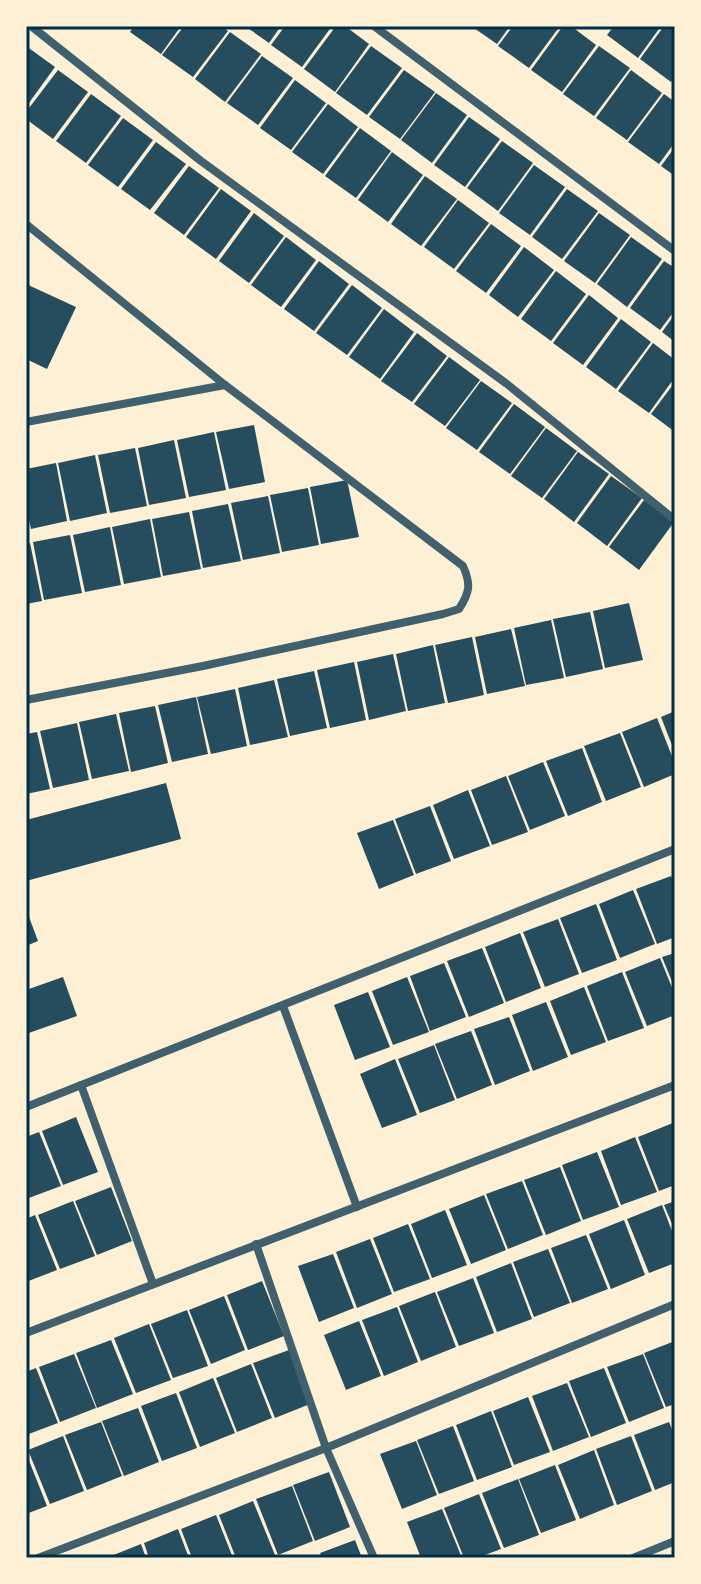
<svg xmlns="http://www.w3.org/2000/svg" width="701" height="1584" font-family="'Zilla Slab',serif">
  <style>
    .building { fill: #264d5e }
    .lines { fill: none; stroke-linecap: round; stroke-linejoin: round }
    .minor { stroke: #3f606c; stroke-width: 8 }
    .neatline { fill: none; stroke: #003049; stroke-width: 3 }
  </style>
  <rect width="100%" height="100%" fill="#fdf0d5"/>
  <!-- building -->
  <g class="building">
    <polygon points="134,26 181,26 161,54 130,32"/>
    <polygon points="184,26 221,26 228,31 193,77 162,55"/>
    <polygon points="245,26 281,26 269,43"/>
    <polygon points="285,26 332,26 302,67 271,45"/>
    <polygon points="336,26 345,26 369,44 335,92 304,69"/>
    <polygon points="471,26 510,26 497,44"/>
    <polygon points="513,26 560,26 529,68 498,46"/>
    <polygon points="563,26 571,26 596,45 562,92 531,70"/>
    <polygon points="614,26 661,26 638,58 607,35"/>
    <polygon points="664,26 675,26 675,75 671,82 640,59"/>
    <polygon points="230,32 261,54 225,102 195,79"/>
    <polygon points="26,46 55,67 26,107"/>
    <polygon points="371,46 402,68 367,115 336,93"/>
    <polygon points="599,46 630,68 594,116 563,94"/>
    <polygon points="262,56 293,78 258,125 227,103"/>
    <polygon points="58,70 88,92 53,139 26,119 26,112"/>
    <polygon points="404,70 435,92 400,139 369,117"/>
    <polygon points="631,70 662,93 627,140 596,118"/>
    <polygon points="295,80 326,103 291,150 260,128"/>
    <polygon points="436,93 467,115 432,163 401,140"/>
    <polygon points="91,94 121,116 86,163 56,141"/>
    <polygon points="664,94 675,102 675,142 659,164 628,142"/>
    <polygon points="328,104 358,127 323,174 292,152"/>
    <polygon points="469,117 500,139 465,187 434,165"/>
    <polygon points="123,118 153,140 118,187 88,165"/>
    <polygon points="360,128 391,151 356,198 325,176"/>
    <polygon points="502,141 533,163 498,211 467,188"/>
    <polygon points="156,142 186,164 150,210 121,189"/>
    <polygon points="675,147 675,176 661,166"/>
    <polygon points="392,152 423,175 388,222 358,200"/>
    <polygon points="534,165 565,187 530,235 499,213"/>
    <polygon points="189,166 219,188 184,235 154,213"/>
    <polygon points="425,176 457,199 421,246 391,224"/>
    <polygon points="221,189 251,211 216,259 186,237"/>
    <polygon points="567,189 598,211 562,259 532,237"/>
    <polygon points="458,200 489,223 454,269 424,247"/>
    <polygon points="254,213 284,236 249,283 219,261"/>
    <polygon points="599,213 630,235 595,283 564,261"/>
    <polygon points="491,224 521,246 486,293 456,271"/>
    <polygon points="286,237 316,260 281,307 251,285"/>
    <polygon points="631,237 662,259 627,307 597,284"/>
    <polygon points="524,247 554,270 518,317 489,295"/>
    <polygon points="319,261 349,284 314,331 284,309"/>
    <polygon points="664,261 675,268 675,310 660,330 630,308"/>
    <polygon points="556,271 586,294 551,341 521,319"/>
    <polygon points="26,284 76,307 47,369 26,359"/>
    <polygon points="352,285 382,308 347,355 316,333"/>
    <polygon points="589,295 618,318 583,365 553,343"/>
    <polygon points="384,309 414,332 380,379 349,357"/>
    <polygon points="675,314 675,342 662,332"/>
    <polygon points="621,319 651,342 616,389 586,367"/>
    <polygon points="417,333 447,356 412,402 381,381"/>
    <polygon points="653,343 675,360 675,377 649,413 618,391"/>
    <polygon points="449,357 480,380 445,426 414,404"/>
    <polygon points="481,381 512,403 477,450 446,428"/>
    <polygon points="675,382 675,432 651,414"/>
    <polygon points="514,404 545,427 510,474 479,452"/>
    <polygon points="254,425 265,482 229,489 216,432"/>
    <polygon points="546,428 577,451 542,498 511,476"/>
    <polygon points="214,432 226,490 189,497 177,440"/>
    <polygon points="174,440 186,498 149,505 138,448"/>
    <polygon points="135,448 147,506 110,513 98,455"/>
    <polygon points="578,452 609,474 574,522 544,499"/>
    <polygon points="95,455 107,513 70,521 58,463"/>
    <polygon points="56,463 67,521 31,529 26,506 26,469"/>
    <polygon points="611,476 642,498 607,546 577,523"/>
    <polygon points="347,480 359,537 321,544 310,487"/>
    <polygon points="308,488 319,545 282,552 270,495"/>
    <polygon points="268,496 280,553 243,560 231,503"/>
    <polygon points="644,500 674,522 639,570 609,547"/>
    <polygon points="228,504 241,561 203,568 192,511"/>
    <polygon points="189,512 201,569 163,576 152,519"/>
    <polygon points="150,519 161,577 124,584 112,527"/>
    <polygon points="110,527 121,585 85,592 73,535"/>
    <polygon points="70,535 82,593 44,600 33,542"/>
    <polygon points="30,543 42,601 26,604 26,544"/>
    <polygon points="629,603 643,660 605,668 593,611"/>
    <polygon points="590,612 603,669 566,677 553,619"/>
    <polygon points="551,620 564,678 526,685 514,628"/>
    <polygon points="511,629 525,686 487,694 475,637"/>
    <polygon points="472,637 484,695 448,703 435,645"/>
    <polygon points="433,645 445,703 408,711 396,654"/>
    <polygon points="393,654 406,711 369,720 357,662"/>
    <polygon points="354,662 366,720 330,728 317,670"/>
    <polygon points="314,671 327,728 290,736 277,679"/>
    <polygon points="274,680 288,737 250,745 238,688"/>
    <polygon points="235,689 247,746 211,754 197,697"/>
    <polygon points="196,697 208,754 172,762 158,705"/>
    <polygon points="155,706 168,763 131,772 119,713"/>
    <polygon points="675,711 675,753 661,717"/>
    <polygon points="116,714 129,771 92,779 79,722"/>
    <polygon points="657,718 675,764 675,774 644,787 622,732"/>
    <polygon points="77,723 89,780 53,788 40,731"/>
    <polygon points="37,732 50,789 26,794 26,734"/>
    <polygon points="620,733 641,787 606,801 584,746"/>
    <polygon points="582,748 602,802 568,816 546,761"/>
    <polygon points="543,762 565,816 530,830 508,776"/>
    <polygon points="506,776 528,832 492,845 471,790"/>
    <polygon points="166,783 181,839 26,881 26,820"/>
    <polygon points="468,790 490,846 454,859 433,805"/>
    <polygon points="430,806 451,861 416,874 395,819"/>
    <polygon points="393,820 414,875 379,889 357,833"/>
    <polygon points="671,876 675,885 675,937 657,944 636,889"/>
    <polygon points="633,890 655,944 620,958 599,904"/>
    <polygon points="596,904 617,960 582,973 560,918"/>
    <polygon points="26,909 38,941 26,946"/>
    <polygon points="558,919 579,974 545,987 523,932"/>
    <polygon points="520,933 541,988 506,1002 485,947"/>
    <polygon points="482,948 504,1003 469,1017 447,961"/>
    <polygon points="675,953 675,989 662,957"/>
    <polygon points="660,958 675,995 675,1015 647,1026 625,972"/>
    <polygon points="444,963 466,1017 430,1031 410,976"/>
    <polygon points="622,972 644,1028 608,1041 587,986"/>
    <polygon points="63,977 77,1016 26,1034 26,990"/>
    <polygon points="407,977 429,1032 393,1045 372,991"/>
    <polygon points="584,987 606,1042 571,1055 550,1001"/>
    <polygon points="368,992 390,1047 355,1060 334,1005"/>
    <polygon points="546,1002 568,1057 533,1071 512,1015"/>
    <polygon points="509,1017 530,1071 495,1085 474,1029"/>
    <polygon points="471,1031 492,1085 457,1099 435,1044"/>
    <polygon points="434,1045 455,1100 420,1113 398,1059"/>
    <polygon points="395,1059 417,1115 382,1128 360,1074"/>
    <polygon points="76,1117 98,1172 63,1185 42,1131"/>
    <polygon points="673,1123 675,1185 659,1191 638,1137"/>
    <polygon points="39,1132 61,1186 26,1199 26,1137"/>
    <polygon points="635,1137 657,1192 621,1205 601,1151"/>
    <polygon points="597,1152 619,1207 583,1220 562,1165"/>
    <polygon points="560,1167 581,1221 546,1235 524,1180"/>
    <polygon points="522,1181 543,1235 508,1249 486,1194"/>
    <polygon points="111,1187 132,1241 97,1255 75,1201"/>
    <polygon points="484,1195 506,1250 471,1264 449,1209"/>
    <polygon points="73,1201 95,1256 60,1269 38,1215"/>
    <polygon points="675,1201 675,1231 664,1205"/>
    <polygon points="662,1205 675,1239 675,1263 649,1273 627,1219"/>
    <polygon points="445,1210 467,1265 432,1278 411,1224"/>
    <polygon points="35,1215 57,1270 26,1282 26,1219"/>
    <polygon points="624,1220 645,1275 611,1289 589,1234"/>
    <polygon points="408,1224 430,1279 394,1292 373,1238"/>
    <polygon points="586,1235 608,1289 572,1303 551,1248"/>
    <polygon points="370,1239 392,1294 357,1308 336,1252"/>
    <polygon points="548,1249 570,1303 534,1317 513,1262"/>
    <polygon points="333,1254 354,1308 319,1322 298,1266"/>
    <polygon points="511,1263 532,1319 497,1332 476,1277"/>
    <polygon points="473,1278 494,1333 459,1346 437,1292"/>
    <polygon points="262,1281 284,1336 248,1350 227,1295"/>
    <polygon points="435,1292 456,1347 421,1361 399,1306"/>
    <polygon points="224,1296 245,1350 211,1364 189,1310"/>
    <polygon points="397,1307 418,1362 384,1376 362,1320"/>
    <polygon points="187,1310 208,1366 173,1378 151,1324"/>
    <polygon points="359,1321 381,1376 346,1390 324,1335"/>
    <polygon points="149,1324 171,1380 136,1393 114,1338"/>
    <polygon points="111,1340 133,1394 97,1408 76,1353"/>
    <polygon points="675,1341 675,1404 666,1407 644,1353"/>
    <polygon points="289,1350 310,1404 275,1418 253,1363"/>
    <polygon points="74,1354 96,1408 60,1422 39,1367"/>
    <polygon points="643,1354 664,1408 629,1422 607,1367"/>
    <polygon points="251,1364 272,1418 237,1432 216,1378"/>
    <polygon points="36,1368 58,1423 26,1435 26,1372"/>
    <polygon points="604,1368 626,1423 591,1437 569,1381"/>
    <polygon points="213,1378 235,1433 200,1447 179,1392"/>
    <polygon points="567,1383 589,1437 553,1451 532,1396"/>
    <polygon points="176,1393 197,1448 162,1461 141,1406"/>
    <polygon points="528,1397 550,1452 514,1465 493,1411"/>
    <polygon points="138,1408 159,1462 124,1476 102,1421"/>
    <polygon points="491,1411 512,1467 477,1480 456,1425"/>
    <polygon points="101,1422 122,1476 87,1490 65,1435"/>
    <polygon points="669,1422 675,1437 675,1482 655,1490 634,1435"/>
    <polygon points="453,1426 474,1481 439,1494 417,1440"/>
    <polygon points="63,1436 84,1491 50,1504 28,1450"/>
    <polygon points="631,1436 652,1491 617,1505 596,1449"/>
    <polygon points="416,1441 437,1495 402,1509 380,1454"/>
    <polygon points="594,1450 614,1505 580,1519 558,1465"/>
    <polygon points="26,1453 47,1506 26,1514"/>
    <polygon points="555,1465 576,1520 541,1533 519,1479"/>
    <polygon points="329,1472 350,1527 315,1541 293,1485"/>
    <polygon points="518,1479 539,1535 504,1548 482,1493"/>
    <polygon points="292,1486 313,1541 278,1555 256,1499"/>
    <polygon points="479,1494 501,1549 477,1558 464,1558 444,1508"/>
    <polygon points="253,1501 275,1555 269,1558 236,1558 219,1515"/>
    <polygon points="442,1509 462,1558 421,1558 407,1522"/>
    <polygon points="216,1515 233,1558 192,1558 181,1529"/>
    <polygon points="178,1529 189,1558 149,1558 144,1543"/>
    <polygon points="355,1540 362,1558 322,1558 320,1553"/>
    <polygon points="141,1544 146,1558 106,1558"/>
  </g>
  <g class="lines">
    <!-- minor -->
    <g class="minor">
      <polyline points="31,26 201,161 507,384 675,520"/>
      <polyline points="374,26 675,251"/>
      <path d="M26,224l199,161 238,181c8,18 7,26 -4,43l-16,5 -240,52 -177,34"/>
      <polyline points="26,422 225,385"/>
      <polyline points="283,1006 357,1207"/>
      <polyline points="81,1085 153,1284"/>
      <polyline points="26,1107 675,849"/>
      <polyline points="256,1244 326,1448 374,1558"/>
      <polyline points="26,1333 675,1085"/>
      <polyline points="38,1558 326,1448 675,1304"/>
      <polyline points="633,1558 675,1541"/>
    </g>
  </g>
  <!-- border -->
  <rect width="701" height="1584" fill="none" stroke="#fdf0d5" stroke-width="56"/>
  <rect x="28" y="28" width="645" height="1528" class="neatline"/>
</svg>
